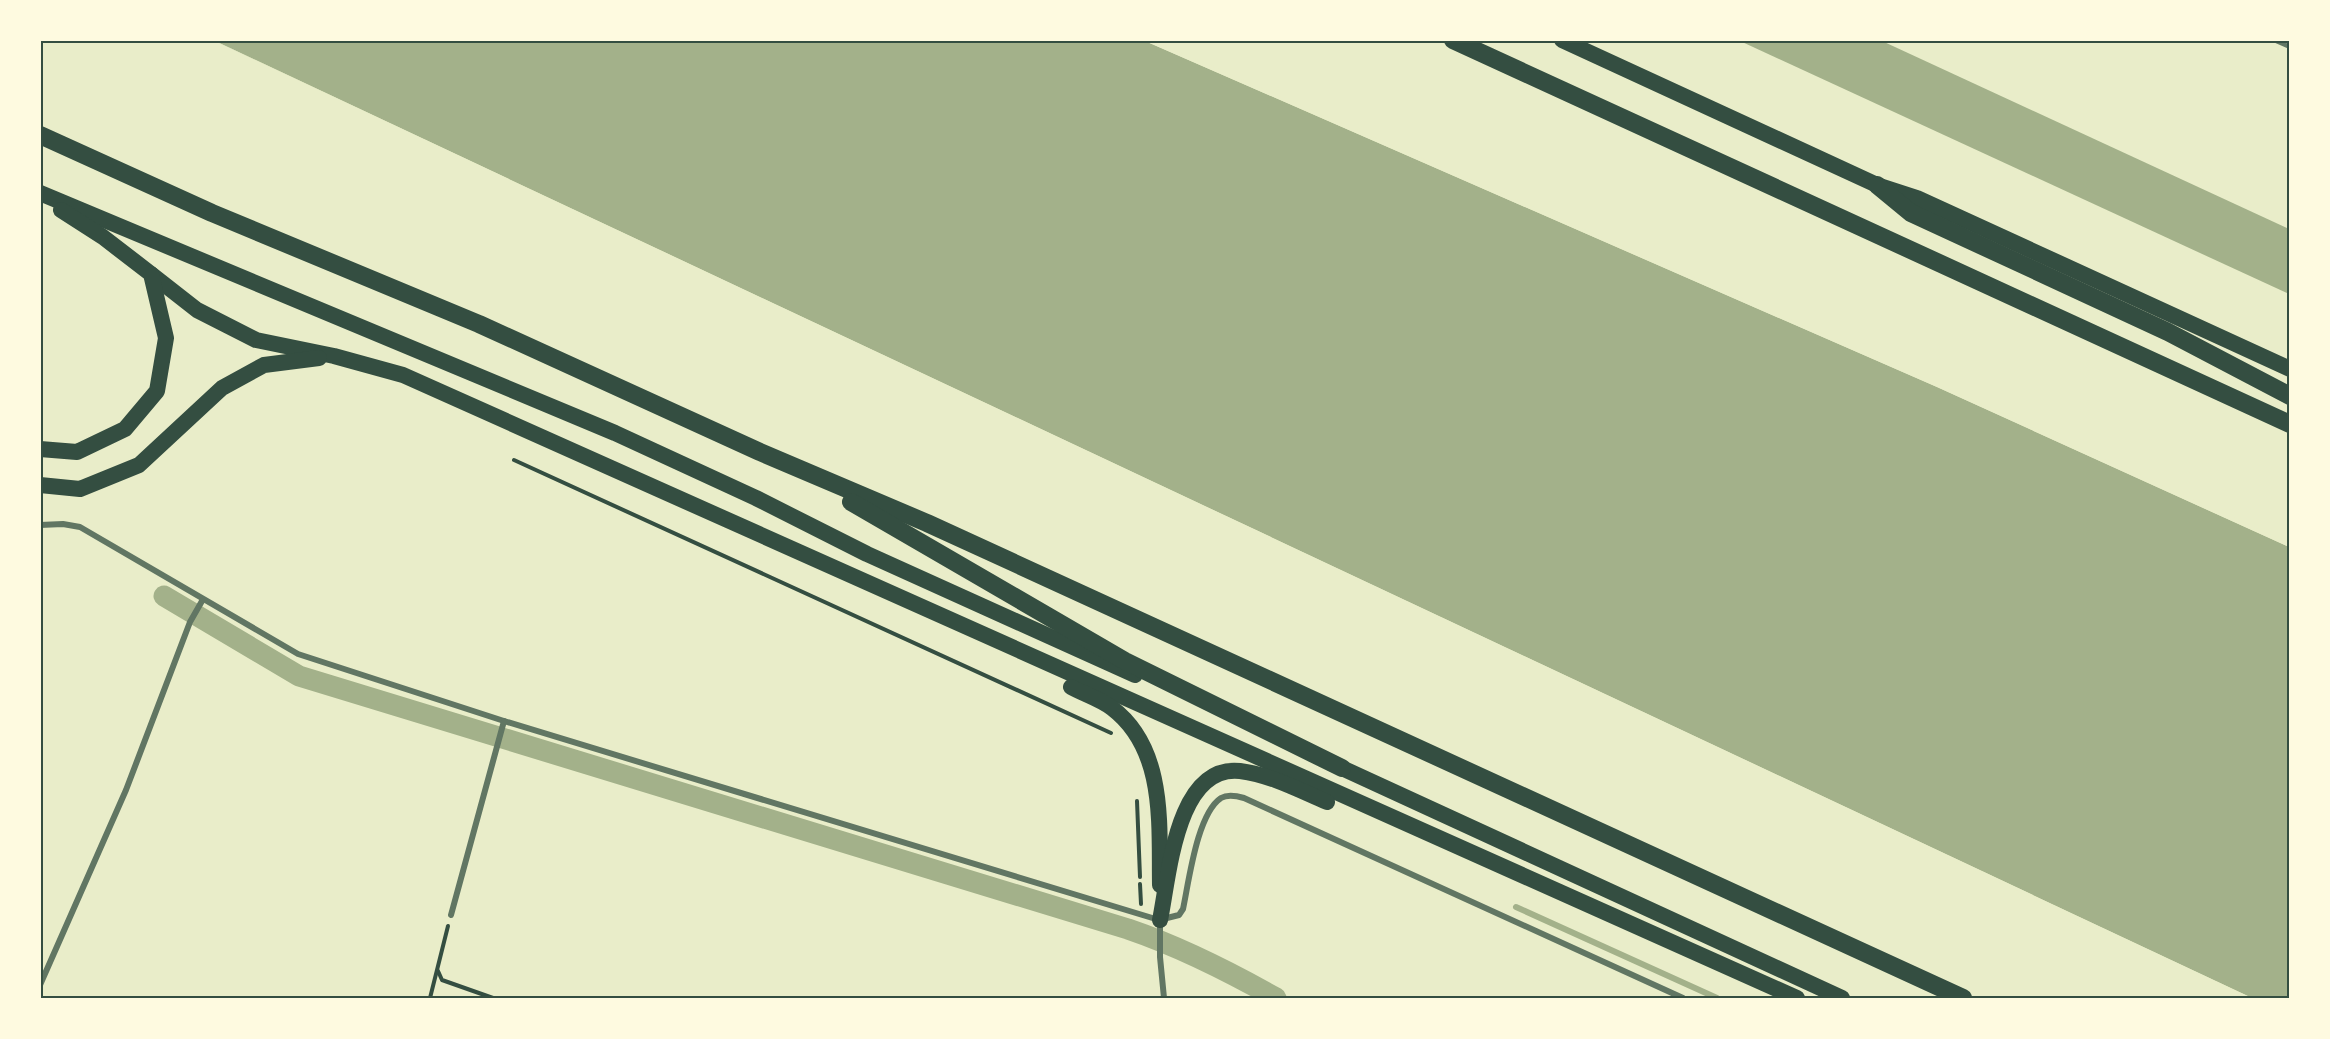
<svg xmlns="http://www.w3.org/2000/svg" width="2330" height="1039" font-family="'PT Sans Narrow',sans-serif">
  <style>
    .water { fill: #a3b18a }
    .pier { fill: #e9edc9 }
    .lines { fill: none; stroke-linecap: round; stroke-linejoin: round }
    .stream { stroke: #a3b18a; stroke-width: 6 }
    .canal { stroke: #a3b18a; stroke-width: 21 }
    .path { stroke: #344e41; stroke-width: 4 }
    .service { stroke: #617663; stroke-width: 4.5 }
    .minor { stroke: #617663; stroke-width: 6 }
    .trunk { stroke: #344e41; stroke-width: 16 }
    .motorway { stroke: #344e41; stroke-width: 18 }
    .neatline { fill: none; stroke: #344e41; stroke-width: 2 }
  </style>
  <rect width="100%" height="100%" fill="#e9edc9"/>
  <!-- water -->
  <g class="water">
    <polygon points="215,41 1145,41 1937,387 2289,547 2289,998 2252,998"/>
    <polygon points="1740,41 1882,41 2289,229 2289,294"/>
  </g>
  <!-- pier -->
  <g class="pier">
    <polygon points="212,40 215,41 2252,998 2245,998"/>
    <polygon points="1152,40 1938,384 2290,543 2289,547 1937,387 1145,41"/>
  </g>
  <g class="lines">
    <!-- stream -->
    <polyline class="stream" points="1516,907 1717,998"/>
    <!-- canal -->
    <path class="canal" d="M164,596l135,80 829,253c53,18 100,42 148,69"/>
    <!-- path -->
    <g class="path">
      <polyline points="514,460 1111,733"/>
      <polyline points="1137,801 1140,877"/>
      <polyline points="1140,884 1141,904"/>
      <polyline points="438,971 442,980 493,998"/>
      <polyline points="430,998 448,926"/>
    </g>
    <!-- service -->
    <polyline class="service" points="2274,40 2290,47"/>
    <!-- minor -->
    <g class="minor">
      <polyline points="40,525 63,524 80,527 298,654 504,721 1159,920"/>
      <polyline points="451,915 504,721"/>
      <path d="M1163,919l16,-4 4,-6c6,-28 14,-95 38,-111 7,-4 16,-2 23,0l439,200"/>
      <polyline points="1160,921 1160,957 1164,998"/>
      <polyline points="40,985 126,790 190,622 202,601"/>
    </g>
    <!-- trunk -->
    <g class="trunk">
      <polyline points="1562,40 1877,185 1917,198 2290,369"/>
      <polyline points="40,193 615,433 756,498 867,554 1135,675"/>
      <polyline points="151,274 197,310 256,340 334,356 403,375 1797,998"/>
      <polyline points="40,449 77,452 125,429 157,391 166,338 151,274 103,237 61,210"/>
      <polyline points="40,485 80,489 139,465 222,388 264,365 319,358"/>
      <path d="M1071,687c13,7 29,12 41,21 54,41 47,116 48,177"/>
      <polyline points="1331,763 1842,998"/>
      <path d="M1160,920c9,-43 16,-156 80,-149 31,4 59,19 87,31"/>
    </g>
    <!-- motorway -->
    <g class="motorway">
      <polyline points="1453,40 2290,424"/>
      <polyline points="40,135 212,213 479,324 760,452 927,523 1963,998"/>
      <polyline points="1877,185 1911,213 2168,332 2290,396"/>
      <polyline points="851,502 1125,661 1342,768"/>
    </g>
  </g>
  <!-- border -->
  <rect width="2330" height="1039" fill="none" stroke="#fefae0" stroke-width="84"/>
  <rect x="42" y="42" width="2246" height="955" class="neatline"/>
</svg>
